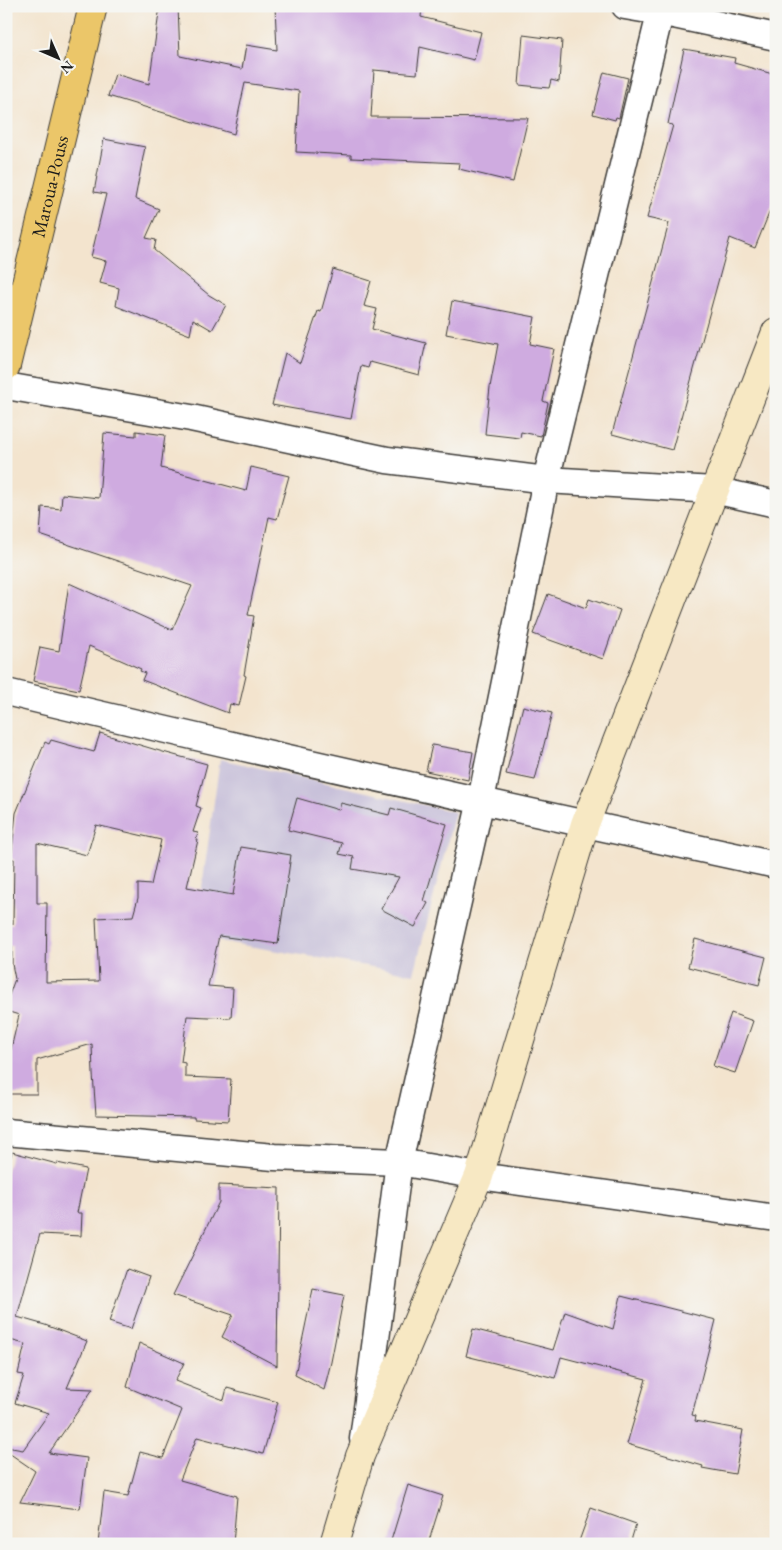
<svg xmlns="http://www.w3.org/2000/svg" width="782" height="1550" font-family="'EB Garamond',serif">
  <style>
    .industrial { fill: #c7c0d9 }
    .building { fill: #cfabe0; fill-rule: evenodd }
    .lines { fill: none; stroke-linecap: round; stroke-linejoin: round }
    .street-casing { stroke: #3c3a37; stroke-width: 29 }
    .secondary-casing { stroke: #3c3a37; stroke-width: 30 }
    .primary-casing { stroke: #3c3a37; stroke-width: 30 }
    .street { stroke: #fff; stroke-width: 26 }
    .secondary { stroke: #f7e8c3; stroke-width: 28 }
    .primary { stroke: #ebc669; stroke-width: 28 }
    .labels { text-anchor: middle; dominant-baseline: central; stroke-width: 4.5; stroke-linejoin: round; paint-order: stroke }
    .street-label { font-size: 19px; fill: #1c1c1c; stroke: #f6f6f2 }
  </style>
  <rect width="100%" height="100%" fill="#f6f6f2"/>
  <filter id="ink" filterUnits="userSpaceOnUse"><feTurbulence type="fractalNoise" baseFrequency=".02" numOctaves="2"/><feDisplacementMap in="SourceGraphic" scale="10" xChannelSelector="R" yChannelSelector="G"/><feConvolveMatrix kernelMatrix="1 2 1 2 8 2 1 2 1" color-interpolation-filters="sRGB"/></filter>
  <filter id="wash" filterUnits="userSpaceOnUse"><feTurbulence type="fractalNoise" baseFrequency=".0096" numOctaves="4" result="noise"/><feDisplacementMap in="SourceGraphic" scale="20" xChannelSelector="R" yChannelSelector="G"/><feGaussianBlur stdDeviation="1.12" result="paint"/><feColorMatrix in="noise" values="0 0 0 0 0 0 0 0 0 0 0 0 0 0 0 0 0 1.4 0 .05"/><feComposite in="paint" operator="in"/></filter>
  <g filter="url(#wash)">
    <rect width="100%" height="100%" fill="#f3e4ce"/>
    <!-- industrial -->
    <polygon class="industrial" points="220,759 455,812 414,974 195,937"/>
    <g id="blocks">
      <!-- building -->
      <g class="building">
        <polygon points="160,6 178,6 180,56 242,69 246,45 277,50 275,6 422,6 421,17 481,32 474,60 420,47 417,74 374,70 371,117 528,118 513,182 459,169 460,163 351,158 351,155 296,152 299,91 245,83 234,134 108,96 115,74 149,84"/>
        <polygon points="523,35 562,40 559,82 551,80 549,88 519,85"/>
        <polygon points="684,49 735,58 734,63 776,75 776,196 755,248 730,238 672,450 612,434 669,223 647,218 673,125 668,124"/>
        <polygon points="604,72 628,78 619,118 616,117 615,120 593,114"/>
        <polygon points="104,139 145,147 135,199 159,209 146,238 156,240 154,250 209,295 226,305 212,330 193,319 190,335 116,306 119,288 100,283 106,261 91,257 106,194 94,192"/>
        <polygon points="333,269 371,281 364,306 377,309 372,329 426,343 419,375 370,362 368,368 361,366 351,419 272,405 285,353 300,363 318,311 321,312"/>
        <polygon points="452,301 535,317 530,344 554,349 543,401 548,403 541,436 521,432 520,438 485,434 490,387 498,344 446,334"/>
        <polygon points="136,431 165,435 161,468 246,491 251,467 289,476 277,519 269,517 248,615 254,616 244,675 246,676 239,706 230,704 228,713 142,680 145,673 140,671 141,669 89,646 79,690 33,681 40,647 59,651 69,583 172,630 192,586 40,535 42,507 61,509 62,494 99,498 104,433 136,436"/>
        <polygon points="548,594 586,608 589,599 620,610 603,659 533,634"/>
        <polygon points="523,706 552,713 535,780 506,774"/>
        <path d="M100,733l63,19 44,12 -11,42 5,2 -8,24 5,1 -2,7h2l-11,47 46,8 8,-48 50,8 -13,89 -59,-8 -11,50 25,2 -2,30 -44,-2 -6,46 4,1v14l46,2 -3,42 -34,-2v-2l-98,-2 -3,-41 -1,-30 -55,16v34h-31v-24l13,-55 -13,-4v-8l9,-24 -3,-15v-18h-6v-22h7l1,-65h-3l5,-46 29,-71 4,2 2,-4 43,12zM96,825l65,15 -10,45 -13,-1v14l-5,18 -37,2 3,63 -53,1 1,-79h-10v-60l50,12z"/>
        <polygon points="432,745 473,752 468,780 426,771"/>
        <polygon points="297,798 339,810 341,803 389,815 391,808 447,824 424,901 428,903 415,927 381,909 399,877 352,869 354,857 339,854 342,843 288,830"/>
        <polygon points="695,939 766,957 759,985 688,967"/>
        <polygon points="731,1013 753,1021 735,1073 713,1066"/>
        <polygon points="12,1152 57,1164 57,1163 86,1169 77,1213 82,1213 81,1236 40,1234 17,1317 45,1325 87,1341 67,1388 93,1389 49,1453 87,1458 80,1509 20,1502 35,1471 6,1451 6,1447 23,1450 49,1413 15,1403 24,1375 18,1374 25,1344 6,1339 6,1173"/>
        <polygon points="219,1185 279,1188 277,1366 222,1337 233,1315 173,1295 219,1202"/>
        <polygon points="127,1269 149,1277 131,1329 109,1322"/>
        <polygon points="313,1289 344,1295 331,1362 324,1390 295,1375"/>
        <polygon points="621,1296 716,1320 692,1415 696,1416 695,1421 743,1430 735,1474 702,1468 703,1466 627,1444 646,1379 561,1357 555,1378 466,1356 473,1329 553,1350 565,1312 613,1329"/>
        <polygon points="139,1343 184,1363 175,1381 224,1400 227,1388 278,1402 263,1454 197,1437 180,1480 237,1496 233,1544 98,1544 104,1492 128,1496 140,1452 163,1458 182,1410 127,1387"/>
        <polygon points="408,1485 443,1496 428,1544 390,1544"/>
        <polygon points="591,1508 636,1524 630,1544 578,1544"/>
      </g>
    </g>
  </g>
  <g filter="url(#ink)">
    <use href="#blocks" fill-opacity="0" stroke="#3c3a37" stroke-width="1"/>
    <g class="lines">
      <defs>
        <g id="street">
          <polyline points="625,6 660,12 776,37"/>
          <polyline points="6,386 191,418 387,460 546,480 714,490 776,504"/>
          <path d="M6,692c256,62 513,118 770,173"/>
          <polyline points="6,1132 274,1157 399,1162 479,1176 776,1218"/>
          <polyline points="363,1439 399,1162 481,800 546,480 662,6"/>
        </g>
        <polyline id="secondary" points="334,1544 360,1456 479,1176 585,824 776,332"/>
        <g id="primary">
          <path id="s1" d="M6,366l87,-360"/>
        </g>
      </defs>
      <!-- street casing -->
      <use href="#street" class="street-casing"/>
      <!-- secondary casing -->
      <use href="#secondary" class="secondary-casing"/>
      <!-- primary casing -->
      <use href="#primary" class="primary-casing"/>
      <!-- street -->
      <use href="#street" class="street"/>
      <!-- secondary -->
      <use href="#secondary" class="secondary"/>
      <!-- primary -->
      <use href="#primary" class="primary"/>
    </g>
  </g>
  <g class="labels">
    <!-- street labels -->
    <g class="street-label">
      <text stroke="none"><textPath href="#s1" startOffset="185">Maroua-Pouss</textPath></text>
    </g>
  </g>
  <!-- margin -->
  <rect width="782" height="1550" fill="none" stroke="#f6f6f2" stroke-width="25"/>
  <!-- north arrow -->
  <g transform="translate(58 58) rotate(135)" stroke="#f6f6f2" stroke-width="4" paint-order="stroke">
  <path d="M0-4L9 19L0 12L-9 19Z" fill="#1c1c1c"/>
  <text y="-8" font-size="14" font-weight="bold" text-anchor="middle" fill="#1c1c1c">N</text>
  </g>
</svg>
